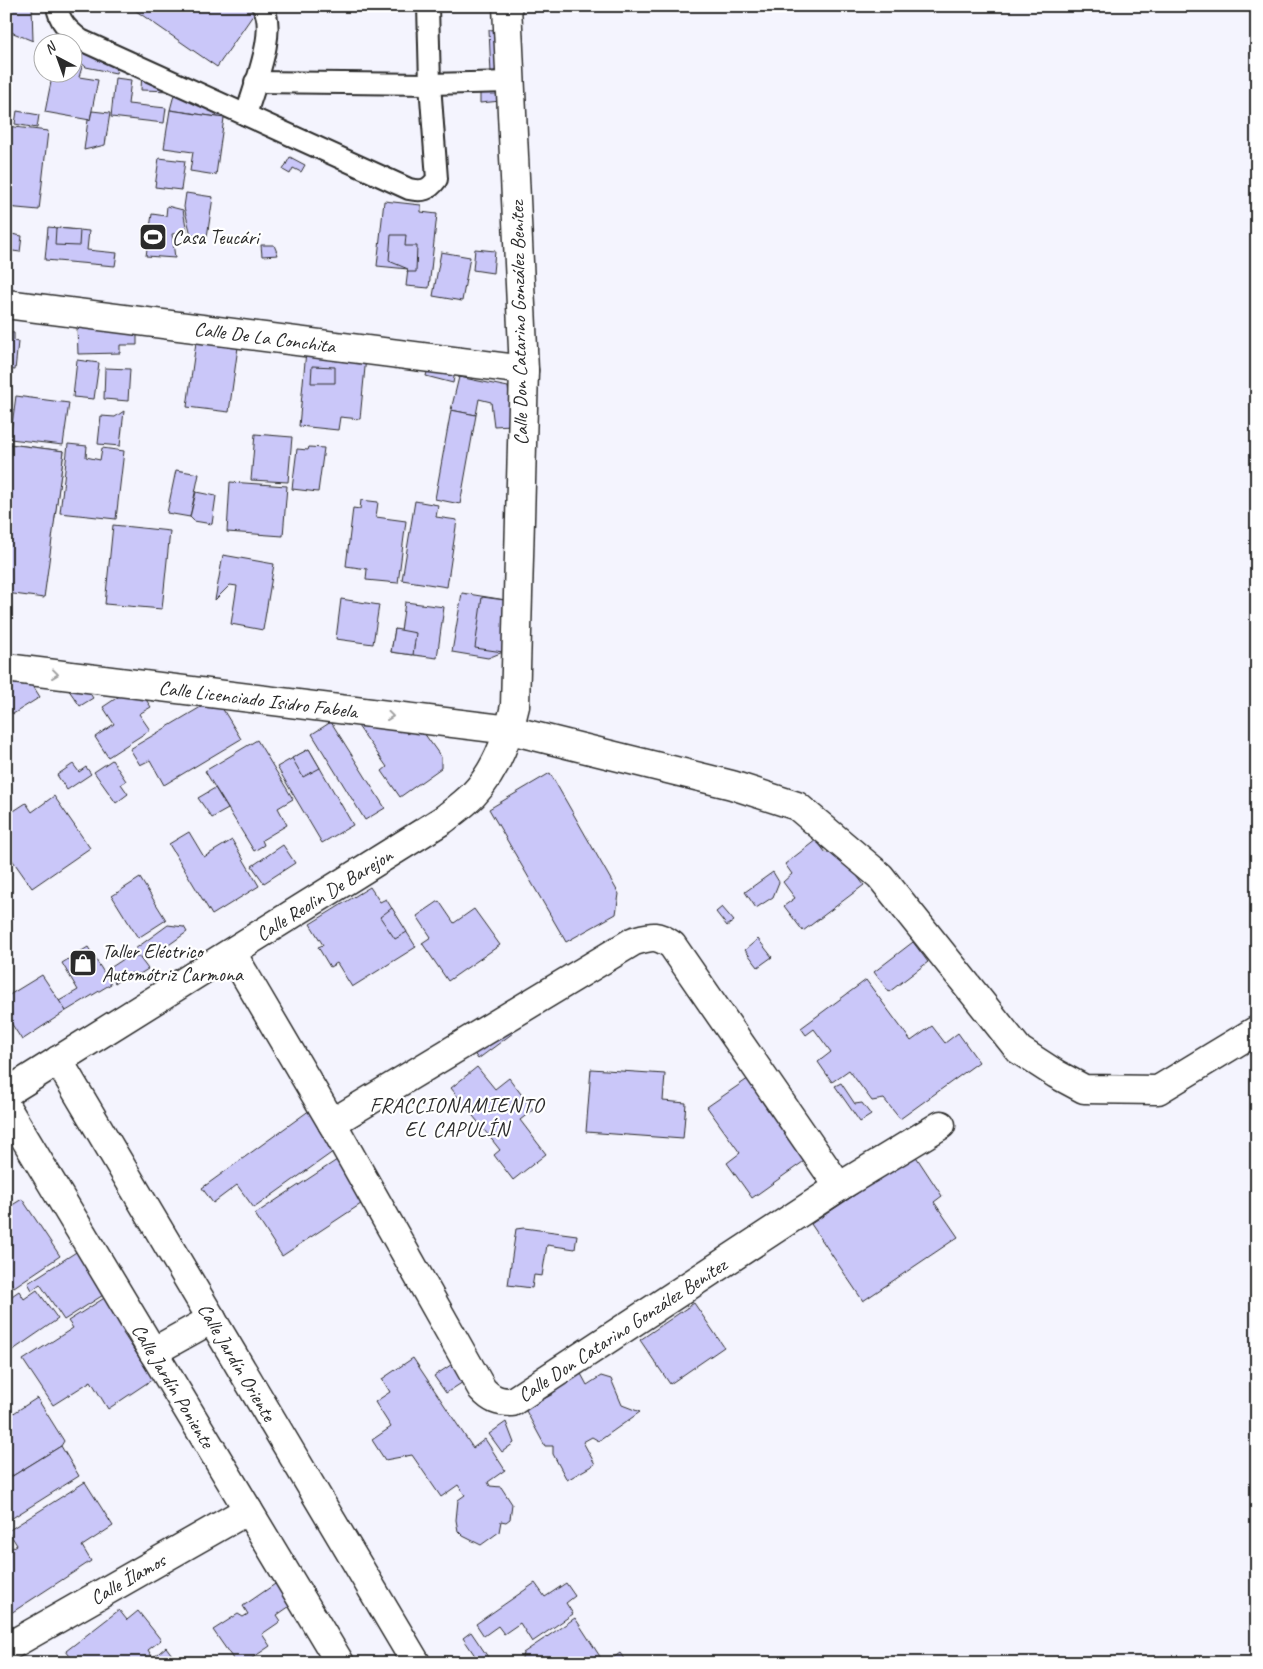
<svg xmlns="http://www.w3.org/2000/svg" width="1263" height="1669" font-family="Caveat,sans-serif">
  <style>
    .building { fill: #cac7f9; stroke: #2b2b2b }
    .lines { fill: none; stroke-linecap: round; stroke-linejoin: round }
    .lane-casing { stroke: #2b2b2b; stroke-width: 24 }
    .street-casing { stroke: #2b2b2b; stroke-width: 31 }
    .secondary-casing { stroke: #2b2b2b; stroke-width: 31 }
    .lane { stroke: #fff; stroke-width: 20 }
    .street { stroke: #fff; stroke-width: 28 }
    .secondary { stroke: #fff; stroke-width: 28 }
    .oneway { stroke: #a0a0a0 }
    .labels { text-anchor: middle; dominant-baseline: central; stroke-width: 4.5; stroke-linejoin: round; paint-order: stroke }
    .poi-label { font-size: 20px; fill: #2b2b2b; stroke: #fff; text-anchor: start }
    .street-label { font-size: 20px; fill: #2b2b2b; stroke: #fff }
    .neighbourhood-label { font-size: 21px; letter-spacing: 1px; fill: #2b2b2b; stroke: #fff }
  </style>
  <rect width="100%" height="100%" fill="#f4f4fe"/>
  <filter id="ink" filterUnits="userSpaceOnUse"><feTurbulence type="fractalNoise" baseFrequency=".02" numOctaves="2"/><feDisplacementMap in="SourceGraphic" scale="10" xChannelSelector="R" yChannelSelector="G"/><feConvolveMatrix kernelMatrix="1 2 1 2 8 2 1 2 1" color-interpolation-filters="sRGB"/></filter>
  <g filter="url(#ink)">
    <!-- building -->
    <g class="building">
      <polygon points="6,6 32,6 33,41 6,30"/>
      <polygon points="129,6 256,6 258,8 217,67"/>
      <polygon points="503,29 505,73 491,74 489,30"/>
      <polygon points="67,36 118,62 116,73 86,67 72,55 72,42 64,42"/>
      <polygon points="72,60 82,67 79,77 98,80 90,120 45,112 53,72 72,72"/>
      <polygon points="142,72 172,91 141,90"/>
      <polygon points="115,78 131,80 128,104 166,108 164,123 111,117"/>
      <polygon points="500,88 501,101 480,103 480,89"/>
      <polygon points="175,91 215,106 224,118 170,110"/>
      <polygon points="170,110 224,118 216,175 190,171 193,152 164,148"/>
      <polygon points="17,111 39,115 37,128 15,124"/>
      <polygon points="92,111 110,113 105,145 84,150 88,120 90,120"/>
      <polygon points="6,126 48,131 39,210 6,207"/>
      <polygon points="290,157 305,165 301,172 293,168 290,174 283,170"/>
      <polygon points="159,158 185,161 181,190 155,187"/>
      <polygon points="186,193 213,197 207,237 191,235 184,207"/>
      <polygon points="384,201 421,205 421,212 437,214 429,288 406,286 408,269 377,266"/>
      <polygon points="167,206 183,210 187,232 172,234 175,258 146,256 152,214 166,216"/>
      <polygon points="48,227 89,231 87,250 117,253 115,266 45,260"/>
      <polygon points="56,228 80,230 79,246 55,245"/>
      <polygon points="6,233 22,236 20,252 6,250"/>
      <polygon points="391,235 406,235 405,246 417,246 416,272 407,272 408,269 389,261"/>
      <polygon points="261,245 274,245 278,255 262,256"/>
      <polygon points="475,249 495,251 493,273 473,270"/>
      <polygon points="441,252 470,257 462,301 433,296"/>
      <polygon points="137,324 137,345 120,345 120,353 78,354 77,326"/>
      <polygon points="7,332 14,333 14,341 18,342 15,370 6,369"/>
      <polygon points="197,335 239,340 229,412 187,407"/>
      <polygon points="306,351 366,357 360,419 340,417 338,430 299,426"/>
      <polygon points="77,360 99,363 94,399 73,397"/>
      <polygon points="429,365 455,371 453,383 426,376"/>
      <polygon points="312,366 335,367 335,383 311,383"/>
      <polygon points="105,368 130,369 128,401 104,399"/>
      <polygon points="459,377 508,387 512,425 494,426 491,402 479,399 476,415 451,410"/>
      <polygon points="16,396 69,403 63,445 10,439"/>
      <polygon points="451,410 476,415 460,504 435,499"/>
      <polygon points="124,411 120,446 98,444 101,416 115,417"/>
      <polygon points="255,434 292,437 288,482 251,480"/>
      <polygon points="9,444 64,451 54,522 41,520 44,501 6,496 6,467"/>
      <polygon points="9,444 64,451 44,598 6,593 6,467"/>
      <polygon points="68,444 87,446 86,457 100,460 102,448 124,451 116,519 60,513"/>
      <polygon points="309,447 324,448 318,492 292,489 297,449 308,450"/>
      <polygon points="176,470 199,474 190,517 167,513"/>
      <polygon points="230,482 287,486 283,536 227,532"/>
      <polygon points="196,492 216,496 212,524 194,521 190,517"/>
      <polygon points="361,500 378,502 376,517 406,521 398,583 366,580 367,569 346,566 353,508 360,509"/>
      <polygon points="415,501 438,505 436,517 457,520 447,587 402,580"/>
      <polygon points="113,525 170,531 162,609 105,604"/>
      <polygon points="223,555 274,564 263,630 231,624 237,586 230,585 215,600"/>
      <polygon points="462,593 512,601 503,652 488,658 452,652"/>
      <polygon points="482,597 512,601 503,652 475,648"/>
      <polygon points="341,599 379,605 373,644 336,639"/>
      <polygon points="405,602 444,607 437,658 391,652 395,629 401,631"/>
      <polygon points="395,629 416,633 413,655 391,652"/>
      <polygon points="25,673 40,697 13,714 6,704 6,685"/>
      <polygon points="81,680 93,698 80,706 68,689"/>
      <polygon points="136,685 151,707 139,714 150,730 108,757 95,737 114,724 103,707"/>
      <polygon points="216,698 241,739 164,785 150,760 140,765 130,749"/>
      <polygon points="376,714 387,729 398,722 407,734 419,726 441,757 441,768 400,797 382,771 387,767 358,726"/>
      <polygon points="331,722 385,808 365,820 312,734"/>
      <polygon points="257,740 293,799 278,808 287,825 262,840 264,845 254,851 205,771"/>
      <polygon points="309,749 353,825 322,843 277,767"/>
      <polygon points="309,749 320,768 303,777 292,758"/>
      <polygon points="112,760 126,781 121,784 128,794 116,803 94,772"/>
      <polygon points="73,764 79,772 86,767 91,774 67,790 57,775"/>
      <polygon points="550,773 619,894 616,914 566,942 489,809"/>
      <polygon points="215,788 228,809 212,818 198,798"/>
      <polygon points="54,796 90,848 32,888 6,851 6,816 26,803 32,812"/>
      <polygon points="189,832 204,857 232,840 259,886 212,915 169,844"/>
      <polygon points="816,840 826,853 835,847 864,885 803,931 784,906 795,898 783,882 792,874 785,864"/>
      <polygon points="283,845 295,863 264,883 252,866"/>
      <polygon points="773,872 779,882 773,897 756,908 745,892"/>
      <polygon points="140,878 166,920 138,938 112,896"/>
      <polygon points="370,887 380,902 386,899 416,947 352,987 337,963 330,967 318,947 323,945 310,924"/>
      <polygon points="439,901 454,923 474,909 500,945 448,981 422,943 431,937 417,916"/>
      <polygon points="722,907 734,921 727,926 716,912"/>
      <polygon points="392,908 407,932 395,939 380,917"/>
      <polygon points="168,925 184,927 187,932 149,959 146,954 141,958 135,949"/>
      <polygon points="758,939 772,957 758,967 745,950"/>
      <polygon points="913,942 928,962 889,992 874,972"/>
      <polygon points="88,947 111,984 66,1011 59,1001 78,990 62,963"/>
      <polygon points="127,957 139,957 148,969 140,974 131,973 115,983 107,970"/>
      <polygon points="42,975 66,1011 22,1040 6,1015 6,997"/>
      <polygon points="866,980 911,1041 932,1026 945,1043 958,1033 979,1062 900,1119 884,1099 872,1101 849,1070 832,1082 818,1062 831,1052 814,1029 806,1035 801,1028"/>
      <polygon points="506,1024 513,1033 478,1059 471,1049"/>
      <polygon points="477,1067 495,1089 509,1078 533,1110 520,1120 546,1154 513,1180 494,1155 500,1150 451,1088"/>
      <polygon points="591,1069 665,1074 663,1101 686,1103 683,1139 586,1132"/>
      <polygon points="752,1076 810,1157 752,1198 727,1163 740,1153 707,1107"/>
      <polygon points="841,1083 855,1104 862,1103 871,1115 860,1122 835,1086"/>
      <polygon points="310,1110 337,1149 254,1208 237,1185 213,1203 202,1188"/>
      <polygon points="915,1155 942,1196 934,1202 958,1237 863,1301 811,1224"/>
      <polygon points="343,1156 370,1198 282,1256 255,1214"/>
      <polygon points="22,1199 60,1256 14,1287 6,1276 6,1209"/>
      <polygon points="524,1228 577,1235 575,1249 547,1245 542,1276 534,1275 532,1288 508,1285 516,1229"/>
      <polygon points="84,1247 111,1290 64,1320 40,1284 32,1290 28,1283"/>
      <polygon points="37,1290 58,1319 13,1350 6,1340 6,1300 19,1291 24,1299"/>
      <polygon points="106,1297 134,1326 123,1333 153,1379 108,1409 91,1381 53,1405 23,1360 73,1328 68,1321"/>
      <polygon points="694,1303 724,1347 670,1384 640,1340"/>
      <polygon points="413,1358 473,1448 485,1439 505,1470 488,1482 490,1486 501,1487 512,1504 510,1519 506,1522 501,1521 499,1532 481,1545 463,1536 458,1531 456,1520 458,1500 465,1495 458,1485 441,1497 412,1455 385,1460 372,1440 391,1427 375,1402 390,1392 382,1379"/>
      <polygon points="460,1359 471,1377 446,1393 434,1376"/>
      <polygon points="580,1372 587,1385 601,1376 611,1379 622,1405 640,1412 599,1441 592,1437 583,1442 595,1464 567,1480 553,1454 553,1446 545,1446 525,1409 553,1394 549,1388"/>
      <polygon points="37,1398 64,1441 61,1446 6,1480 6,1418"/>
      <polygon points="506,1422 514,1443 502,1452 489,1434"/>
      <polygon points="61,1446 79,1476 6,1522 6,1480"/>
      <polygon points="85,1482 113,1526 82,1546 91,1561 11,1613 6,1606 6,1552 17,1545 8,1531"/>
      <polygon points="278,1582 293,1604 277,1615 281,1621 262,1634 270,1646 245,1663 236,1663 213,1630 238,1614 243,1617 248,1614 243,1606"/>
      <polygon points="535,1583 545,1597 566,1583 575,1596 566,1603 573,1614 532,1642 520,1623 504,1634 498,1626 484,1636 476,1624"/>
      <polygon points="119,1610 127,1620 138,1611 161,1640 148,1650 153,1658 166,1647 178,1663 75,1663 66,1651"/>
      <polygon points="575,1618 601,1658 594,1663 521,1663 523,1653"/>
      <polygon points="471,1632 492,1663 480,1663 463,1638"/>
      <polygon points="620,1653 627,1663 606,1663"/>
    </g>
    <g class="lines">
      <defs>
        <g id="lane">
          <path d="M57,6c2,16 12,25 24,34l328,149c14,3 20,1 28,-10l-7,-95 -2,-78"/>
          <polyline points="255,82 430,84 510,82"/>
          <path d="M246,115c7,-26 33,-87 16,-109"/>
        </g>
        <g id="street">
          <path id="s1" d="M6,304l518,66"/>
          <polyline points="510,730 732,785 797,806 880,876 1019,1050 1056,1074 1084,1089 1158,1090 1257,1030"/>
          <path id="s2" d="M232,953l100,170 150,266c9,10 16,13 30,13l327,-215 102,-62"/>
          <path id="s3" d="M58,1060l358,603"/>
          <path id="s4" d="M6,1107l334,556"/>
          <path d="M332,1123l302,-182c18,-5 22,-7 38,4l167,242"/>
          <polyline points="153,1352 212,1319"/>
          <path id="s5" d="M6,1648l242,-138"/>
        </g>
        <g id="secondary">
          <path id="s6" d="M6,668l504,62"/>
          <path id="s7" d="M6,1093l437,-273c10,-8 21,-16 30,-25 23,-24 35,-57 42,-89l9,-336 -17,-364"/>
        </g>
      </defs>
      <!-- lane casing -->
      <use href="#lane" class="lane-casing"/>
      <!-- street casing -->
      <use href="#street" class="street-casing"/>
      <!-- secondary casing -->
      <use href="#secondary" class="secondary-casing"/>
      <!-- lane -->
      <use href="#lane" class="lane"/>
      <!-- street -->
      <use href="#street" class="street"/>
      <!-- secondary -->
      <use href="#secondary" class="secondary"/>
    </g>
    <!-- one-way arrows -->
    <defs><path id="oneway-chevron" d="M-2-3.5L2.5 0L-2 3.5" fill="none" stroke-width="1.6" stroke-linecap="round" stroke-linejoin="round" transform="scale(1.25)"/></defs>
    <g class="oneway">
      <use href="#oneway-chevron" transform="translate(55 674) rotate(7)"/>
      <use href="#oneway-chevron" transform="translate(390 716) rotate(7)"/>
    </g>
  </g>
  <!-- icons -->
  <defs>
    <symbol id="stadium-square" viewBox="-11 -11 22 22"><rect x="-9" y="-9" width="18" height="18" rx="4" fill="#2b2b2b" stroke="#fff"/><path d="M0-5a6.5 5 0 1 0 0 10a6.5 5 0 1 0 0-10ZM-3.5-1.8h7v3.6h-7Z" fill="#fff"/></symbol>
    <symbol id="shop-square" viewBox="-11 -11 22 22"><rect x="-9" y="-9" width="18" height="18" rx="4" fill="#2b2b2b" stroke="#fff"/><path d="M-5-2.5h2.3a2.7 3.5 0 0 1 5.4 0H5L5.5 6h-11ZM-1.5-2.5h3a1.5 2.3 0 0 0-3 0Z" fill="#fff"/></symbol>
  </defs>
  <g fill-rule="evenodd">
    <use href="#stadium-square" x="137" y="221" width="32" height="32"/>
    <use href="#shop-square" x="67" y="947" width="32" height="32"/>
  </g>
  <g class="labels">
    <!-- poi labels -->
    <g class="poi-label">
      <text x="172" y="237">Casa Teucári</text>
      <text x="102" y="951">Taller Eléctrico<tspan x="102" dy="23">Automótriz Carmona</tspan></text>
    </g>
    <!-- street labels -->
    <g class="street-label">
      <text transform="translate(519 323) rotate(-91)">Calle Don Catarino González Benítez</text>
      <text stroke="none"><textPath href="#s1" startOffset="261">Calle De La Conchita</textPath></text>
      <text stroke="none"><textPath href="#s6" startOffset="254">Calle Licenciado Isidro Fabela</textPath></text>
      <text stroke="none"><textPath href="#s7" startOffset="375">Calle Reolin De Barejon</textPath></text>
      <text stroke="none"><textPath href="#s2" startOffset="668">Calle Don Catarino González Benítez</textPath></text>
      <text stroke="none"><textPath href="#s3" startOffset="351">Calle Jardín Oriente</textPath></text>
      <text stroke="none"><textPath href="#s4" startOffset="325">Calle Jardín Poniente</textPath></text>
      <text stroke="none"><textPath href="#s5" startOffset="140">Calle Ílamos</textPath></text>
    </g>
    <!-- neighbourhood labels -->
    <g class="neighbourhood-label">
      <text x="457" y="1105">FRACCIONAMIENTO<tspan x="457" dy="24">EL CAPULÍN</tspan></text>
    </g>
  </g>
  <!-- margin -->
  <rect width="1263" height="1669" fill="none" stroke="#fff" stroke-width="25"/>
  <rect x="12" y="12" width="1238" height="1644" fill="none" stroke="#2b2b2b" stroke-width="2" filter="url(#ink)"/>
  <!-- north arrow -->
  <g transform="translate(58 58) rotate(319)"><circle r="24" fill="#ffffff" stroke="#aaaaaa"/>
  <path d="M0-4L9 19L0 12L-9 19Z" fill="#2b2b2b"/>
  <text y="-8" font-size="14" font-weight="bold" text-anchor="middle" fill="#2b2b2b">N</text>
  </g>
</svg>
